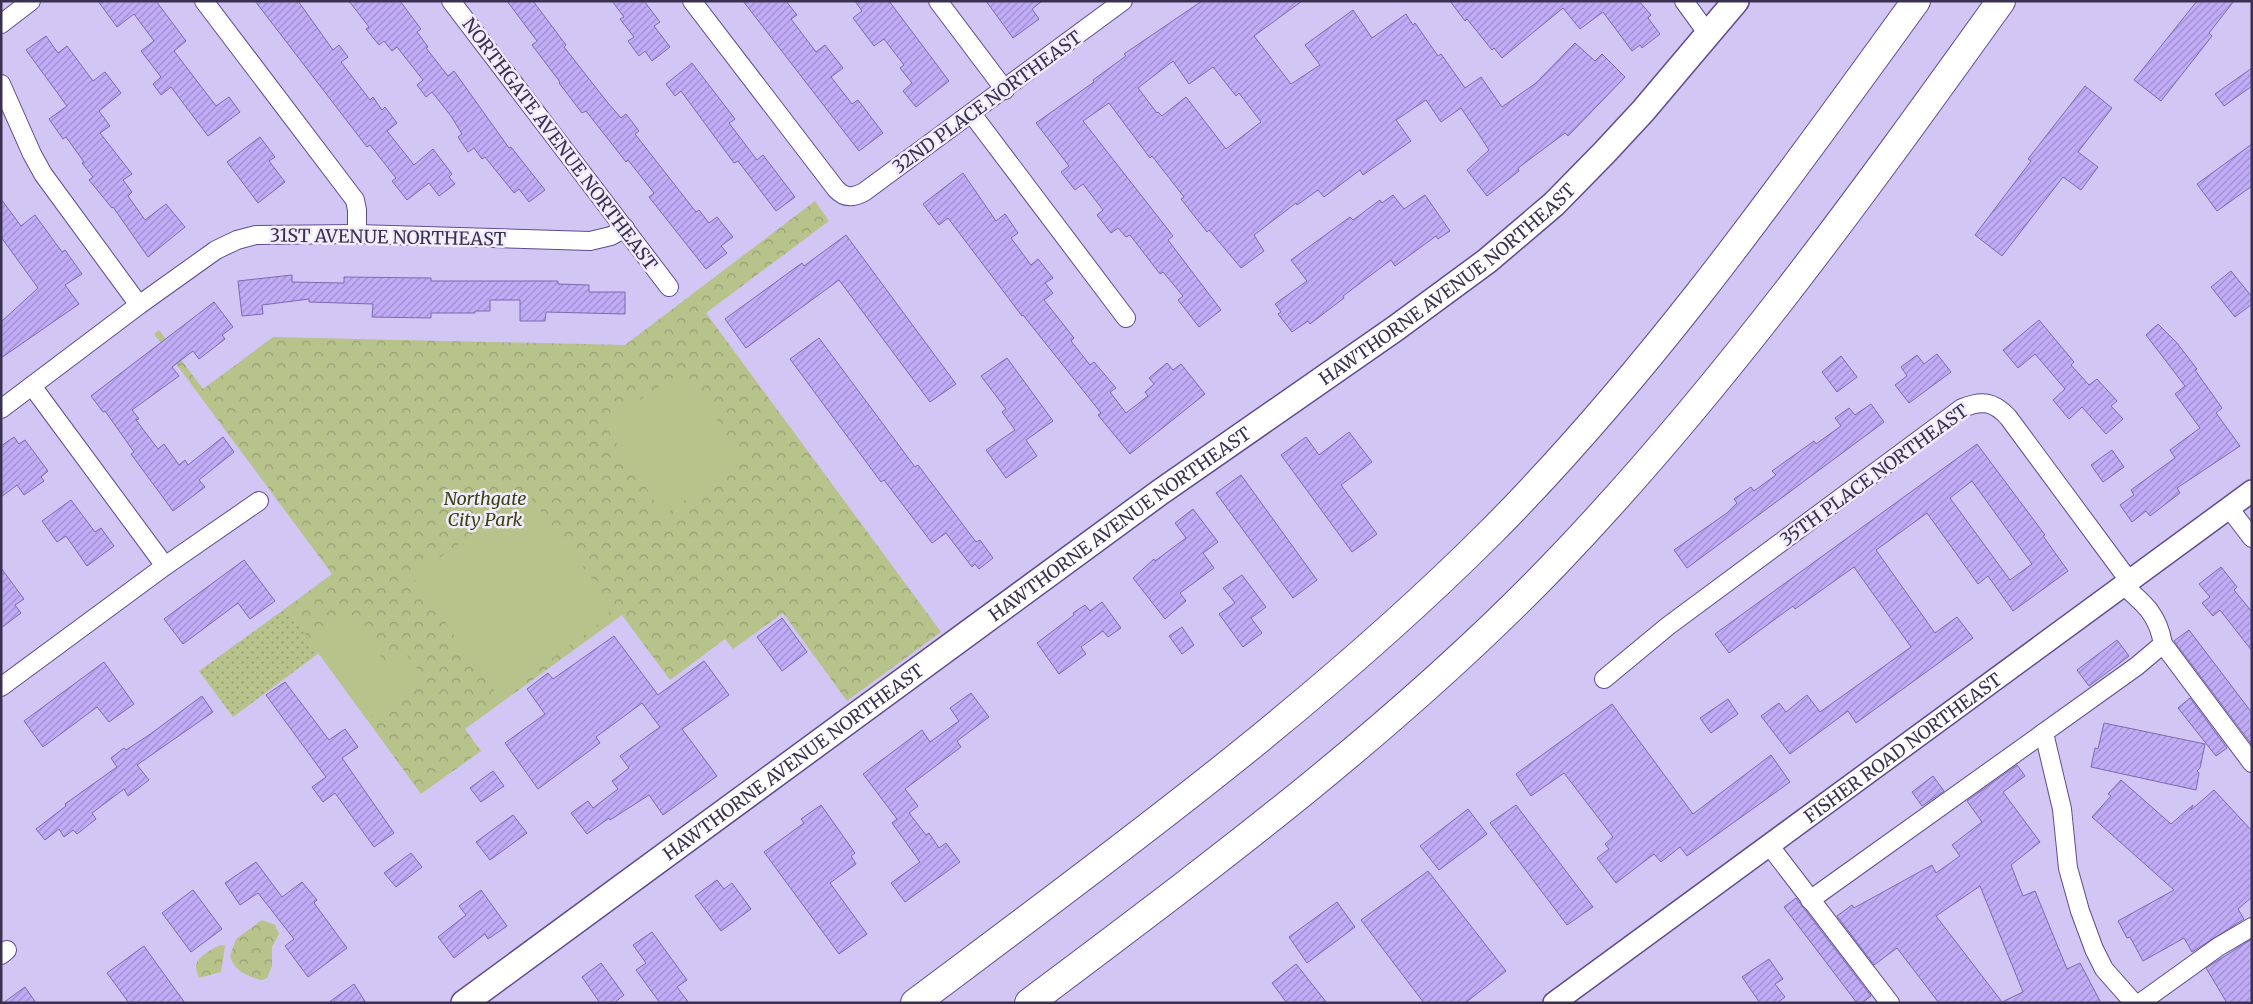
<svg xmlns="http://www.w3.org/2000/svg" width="2253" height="1004" font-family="Merriweather,serif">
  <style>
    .grass { fill: url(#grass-dots) }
    .park { fill: url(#park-crowns) }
    .pitch { fill: #b8c28b }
    .building { fill: url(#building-hatch); stroke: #7e69b0; fill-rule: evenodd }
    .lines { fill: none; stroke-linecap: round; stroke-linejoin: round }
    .minor-casing { stroke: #614b8f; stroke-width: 20 }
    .tertiary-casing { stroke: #614b8f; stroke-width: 24 }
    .secondary-casing { stroke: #614b8f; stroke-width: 28 }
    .motorway-casing { stroke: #614b8f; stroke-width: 30 }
    .minor { stroke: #fff; stroke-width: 18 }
    .tertiary { stroke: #fff; stroke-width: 21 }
    .secondary { stroke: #fff; stroke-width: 25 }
    .motorway { stroke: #fff; stroke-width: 28 }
    .labels { text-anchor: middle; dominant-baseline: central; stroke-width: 5; stroke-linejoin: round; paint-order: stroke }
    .street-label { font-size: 18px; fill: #3a3150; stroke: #f0ecfc }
    .park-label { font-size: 18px; font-style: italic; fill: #3c4311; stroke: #f0ecfc }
  </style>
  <defs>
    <pattern id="grass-dots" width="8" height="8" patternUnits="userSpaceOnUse" patternTransform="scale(1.25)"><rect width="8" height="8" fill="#b8c28b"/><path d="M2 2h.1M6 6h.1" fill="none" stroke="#979e74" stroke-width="1.8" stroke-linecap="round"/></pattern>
    <pattern id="park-crowns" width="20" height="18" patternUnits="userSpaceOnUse" patternTransform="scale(1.25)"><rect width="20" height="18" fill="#b8c28b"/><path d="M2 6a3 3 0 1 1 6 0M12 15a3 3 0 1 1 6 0" fill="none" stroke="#979e74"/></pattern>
    <pattern id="building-hatch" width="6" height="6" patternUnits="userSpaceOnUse" patternTransform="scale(1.25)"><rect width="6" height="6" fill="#c1acf8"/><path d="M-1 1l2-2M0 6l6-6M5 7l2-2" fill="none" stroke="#9e8dcb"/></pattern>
  </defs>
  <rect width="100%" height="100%" fill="#d2c6f5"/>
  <!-- grass -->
  <polygon class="grass" points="286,608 319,653 233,717 199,671"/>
  <!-- park -->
  <g class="park">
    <polygon points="815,201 829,221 706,313 941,632 847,701 783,613 733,649 725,639 670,680 622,615 465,729 481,751 421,794 286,608 332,574 154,334 159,330 203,389 273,337 625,345"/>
    <path d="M262,920l13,5 4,9 -7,13v19l-5,12 -5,2c-14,-3 -28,-9 -32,-24l6,-17z"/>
    <path d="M222,945l3,1 -4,26 -22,6c-1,-3 -3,-8 -3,-12 0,-8 19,-20 26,-21z"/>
  </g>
  <!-- pitch -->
  <g class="pitch">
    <polygon points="683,371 744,459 664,515 604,424"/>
    <polygon points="528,494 611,604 608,617 499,698 413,577"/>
    <polygon points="351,614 388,667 406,654 425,679 367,720 311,643"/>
  </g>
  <!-- building -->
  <g class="building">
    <polygon points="98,1 156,1 186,41 174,51 216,106 229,97 240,112 208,136 171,87 161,95 153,84 161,77 141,51 154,41 134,14 117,27"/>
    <polygon points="255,1 298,1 333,50 339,45 348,57 341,62 370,100 373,97 382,110 385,107 397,123 387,131 414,165 433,149 452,174 449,177 455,184 439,196 429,183 407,200 392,181 396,178 370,145 367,147"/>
    <polygon points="349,1 400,1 421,29 417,32 428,47 426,48 448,76 454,71 509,148 511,147 545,190 529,202 519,189 514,193 485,157 482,159 474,148 468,152 458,137 462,134 451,116 432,92 426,97 417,85 423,80 397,47 392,51 384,41 379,45 366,29 369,27"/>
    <polygon points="507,1 533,1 566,45 564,47 608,103 621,118 626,114 639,131 635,134 696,212 699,210 709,223 717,217 733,237 721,246 727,253 706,269 649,197 654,193 628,160 626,162 586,111 582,113 559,83 560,82 532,45 537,41"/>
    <polygon points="612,1 644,1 660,22 654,26 670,47 652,61 645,51 639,56 628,41 634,37 620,19 624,17"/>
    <polygon points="743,1 786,1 797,15 791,19 816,52 825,45 843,68 831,77 852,104 858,100 883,133 859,151"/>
    <polygon points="855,1 889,1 949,81 916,107 903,91 912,83 900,68 904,65 884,39 874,46 853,18 862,11"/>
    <polygon points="986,1 1042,1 1032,9 1039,19 1013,38"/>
    <path d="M1202,1h100l-48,35 37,48 29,-19 -15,-20 48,-35 19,28 34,-24 7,11 2,-2 23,33 3,-2 24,34 16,-11 21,30 34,-24 39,-40 20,18 7,-7 23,23 -57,59 -3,-3 -47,35 1,3 -32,25 -20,-26 22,-20 -9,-14 -19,-28 -20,14 -15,-22 -30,20 15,21 -48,34 -3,-5 -36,27 -6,-7 -21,15 -1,-2 -42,32 10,16 -23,17 -32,-38 -2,2 -26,-33 3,-2 -32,-41 -2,2 -41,-55 -26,18 90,115 -5,4 53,70 -22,17 -21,-27 5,-4 -20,-24 -3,2 -30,-39 -4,2 -8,-9 -7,5 -14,-18 6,-5 -20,-26 -8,6 -14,-18 8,-6 -33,-43 58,-41 -1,-2 33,-24 -2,-2zM1173,61l16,23 24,-17 23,29 3,-3 22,29 -35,27 -40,-52 -24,19 -4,-4 -1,1 -19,-25z"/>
    <polygon points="1450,1 1639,1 1651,15 1648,18 1660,34 1642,48 1640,45 1632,51 1603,12 1580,29 1563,8 1502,58 1494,48 1492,50 1467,19 1465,21"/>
    <polygon points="2197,1 2234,1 2209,33 2212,36 2161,101 2134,80"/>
    <polygon points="46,36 58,53 67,46 93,81 105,72 121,93 99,111 110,126 100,133 132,174 123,180 132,192 128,196 145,220 166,204 185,227 148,257 113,207 112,208 89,180 93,177 82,163 84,162 66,137 63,139 49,119 67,106 26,50"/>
    <polygon points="692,63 735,119 729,123 757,160 763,155 795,197 776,211 738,161 734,163 681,91 675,96 666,84"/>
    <polygon points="2252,68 2252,86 2224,106 2215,94"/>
    <polygon points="2085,86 2112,108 2078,152 2098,167 2081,190 2063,177 2002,256 1975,235 2031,161 2028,159"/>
    <polygon points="260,137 275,157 269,161 285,182 258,203 227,162"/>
    <polygon points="2252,144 2252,186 2217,211 2197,184"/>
    <polygon points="963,173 996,221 1005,214 1018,233 1011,238 1031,265 1038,259 1053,278 1045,283 1053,293 1044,300 1074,338 1071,341 1090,365 1094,362 1116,388 1110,392 1126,413 1148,396 1145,392 1154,384 1149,378 1167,363 1173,370 1181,364 1205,394 1130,454 1098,415 1101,413 1023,315 1022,316 948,218 939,225 923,204"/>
    <polygon points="1393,195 1404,209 1425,195 1450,231 1438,239 1436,236 1395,266 1391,260 1343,296 1344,298 1310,324 1308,321 1292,332 1278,314 1281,312 1275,304 1307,281 1291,260 1350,217 1353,220 1380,200 1382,203"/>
    <polygon points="1,199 21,226 35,215 62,252 65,250 82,274 65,285 79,304 1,358 1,322 38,288 1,237"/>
    <polygon points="846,235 956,384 930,402 839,280 746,348 725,319 802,263 804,266"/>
    <polygon points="2231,271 2252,297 2252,304 2235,317 2211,287"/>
    <polygon points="292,275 292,282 344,283 344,277 431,278 431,281 558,281 558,284 589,285 589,292 625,292 625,314 546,312 545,321 520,321 520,300 490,300 490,311 475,311 475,313 431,313 431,318 372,317 373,304 309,302 309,299 262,305 263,314 242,316 238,281"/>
    <polygon points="214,302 233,327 222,335 225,339 199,359 193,351 172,367 179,376 132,410 139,419 136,420 158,449 164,444 179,465 185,460 188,465 223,437 234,452 199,480 205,487 173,511 131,454 134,452 105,411 103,412 91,396"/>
    <polygon points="2039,320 2074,362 2071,365 2089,385 2097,379 2117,401 2111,406 2123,419 2106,434 2082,407 2069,419 2053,400 2065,389 2035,354 2018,368 2003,350"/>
    <polygon points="2158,324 2177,343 2197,369 2195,370 2222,408 2216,413 2240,446 2177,488 2180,493 2150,516 2146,511 2132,522 2120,505 2134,495 2131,490 2175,458 2170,450 2200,428 2175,394 2185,386 2146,335"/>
    <polygon points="819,338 915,467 918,465 976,542 980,540 993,558 979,569 975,564 972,567 946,533 932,543 884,480 881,482 790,359"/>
    <polygon points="1937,354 1951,372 1909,403 1895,385 1907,376 1901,367 1917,355 1924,364"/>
    <polygon points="1841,356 1857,377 1837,392 1822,372"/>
    <polygon points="1007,358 1053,421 1026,440 1037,456 1006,478 986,450 1015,430 1002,412 1006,409 981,376"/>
    <polygon points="1871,404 1884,422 1687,568 1674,550 1727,513 1737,503 1734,499 1751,487 1754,491 1776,475 1772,471 1814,441 1816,444 1841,426 1835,418 1849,408 1855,415"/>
    <polygon points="1349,432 1372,462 1341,485 1377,534 1352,552 1281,455 1306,437 1319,455"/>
    <polygon points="14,437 19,444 25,440 48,471 41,477 44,481 24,495 17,485 1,497 1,446"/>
    <path d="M1977,444l68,91 -2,1 25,35 -55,40 -25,-35 -10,8 -51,-71 -51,37 59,83 22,-16 16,21 -117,85 -8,-12 -58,43 -29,-38 18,-13 7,9 21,-17 13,17 91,-65 -57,-80 -59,42 -2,-3 -64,47 -14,-19zM1972,481l60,83 -22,16 -60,-82z"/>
    <polygon points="2112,450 2124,467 2103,482 2091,465"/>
    <polygon points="1241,475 1317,580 1293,598 1216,493"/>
    <polygon points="71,500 95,532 101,528 114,546 87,566 66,536 57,542 42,521"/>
    <polygon points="1193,509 1218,542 1203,553 1214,568 1180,593 1186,601 1165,619 1133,578 1154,559 1155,561 1186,538 1175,523"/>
    <polygon points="244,560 275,601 250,619 238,603 183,644 164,619"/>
    <polygon points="2221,567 2237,587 2234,590 2252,612 2252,651 2220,610 2213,616 2202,603 2210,597 2199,584"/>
    <polygon points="1,568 24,599 15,605 21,613 1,628"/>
    <polygon points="1242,575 1266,607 1251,618 1262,633 1243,647 1219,614 1235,603 1223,588"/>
    <polygon points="1102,602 1121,628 1108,637 1103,631 1081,647 1086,654 1059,674 1037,643 1074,615 1073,613 1085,605 1090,611"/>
    <polygon points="782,618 807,652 782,671 757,637"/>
    <polygon points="1182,627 1194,645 1182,654 1169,636"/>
    <polygon points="2189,630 2252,713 2252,745 2174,641"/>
    <polygon points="614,636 658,695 704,661 729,695 682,729 717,776 663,815 649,795 610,820 609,818 587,834 571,813 588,801 593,808 618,789 612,781 629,768 620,756 660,727 642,703 596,737 600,743 538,789 505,743 545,714 527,689 548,673 553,679"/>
    <polygon points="2117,640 2129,656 2089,686 2077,670"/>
    <polygon points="104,662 134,704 109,722 97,707 43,747 24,721"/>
    <polygon points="285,682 329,740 345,729 358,747 342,758 394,833 374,847 335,793 323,802 312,787 326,777 266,695"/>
    <polygon points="971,693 989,717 957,741 961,747 905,789 918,806 909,813 926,835 929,833 939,848 946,843 960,862 905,902 891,883 920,862 892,823 897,819 863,774 922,730 930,742 959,721 950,708"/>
    <polygon points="202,696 213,712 137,765 149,780 128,796 124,789 92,813 96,819 77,834 73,830 64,837 59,829 45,840 36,829 66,806 65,804 117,767 111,758 124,748 126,750 149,735"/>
    <polygon points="2190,698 2227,748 2216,756 2178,708"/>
    <polygon points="1728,699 1738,714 1711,733 1700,718"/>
    <polygon points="1612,704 1693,814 1771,755 1790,782 1687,856 1680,847 1661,862 1654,854 1616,883 1597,858 1609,849 1605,844 1613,837 1564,773 1531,796 1516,774"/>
    <polygon points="2104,723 2205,744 2200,768 2197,771 2199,773 2196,790 2091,767 2095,748 2098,749"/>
    <path d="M2017,765l8,11 -22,16 37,50 -29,23 12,31 12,-5 32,78 13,-6 21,40h-162l-42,-55 -23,17 -37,-49 15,-11 2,3 78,-43 4,8 24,-17 -8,-11 30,-23 -15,-21zM1980,886l43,106 -21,10 -66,-86z"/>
    <polygon points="493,771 504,786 481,802 470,788"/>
    <polygon points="1933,776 1944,791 1922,806 1912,792"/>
    <polygon points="2121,780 2171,824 2193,805 2191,810 2214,790 2252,831 2252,897 2238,909 2244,919 2192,952 2184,938 2143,961 2130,937 2127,938 2118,921 2174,890 2092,817 2111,796 2108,794"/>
    <polygon points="821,805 855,853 851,856 856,864 830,883 867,934 839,954 764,852 804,823 801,819"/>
    <polygon points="1516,805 1593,907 1567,925 1490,823"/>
    <polygon points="1468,809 1487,834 1439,870 1420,846"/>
    <polygon points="513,815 527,833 490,860 476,842"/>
    <polygon points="411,853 422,867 396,887 384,873"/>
    <polygon points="256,862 282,897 302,882 317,900 314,903 347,948 308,977 285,946 294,939 258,893 240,905 225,883"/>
    <polygon points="1428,871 1506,971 1465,1003 1424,1003 1361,920"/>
    <polygon points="717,880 724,889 732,883 751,909 721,931 695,896"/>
    <polygon points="193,890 222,929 191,952 162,913"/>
    <polygon points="481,890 507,926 488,939 485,934 454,958 438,937 466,915 459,906"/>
    <polygon points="1796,898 1871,996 1862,1003 1857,1003 1784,907"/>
    <polygon points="1337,902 1355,927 1307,963 1289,937"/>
    <polygon points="652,932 687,980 677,987 689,1003 660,1003 636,970 646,963 633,945"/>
    <polygon points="2252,939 2252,1003 2227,1003 2206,968"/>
    <polygon points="144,946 156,963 185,1003 129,1003 107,973"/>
    <polygon points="1769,959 1783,979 1775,984 1785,997 1777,1003 1760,1003 1742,977"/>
    <polygon points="601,963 624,995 614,1003 600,1003 582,977"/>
    <polygon points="1296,964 1327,1003 1287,1003 1272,983"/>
    <polygon points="354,984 366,1003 328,1003"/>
    <polygon points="25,987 36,1003 3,1003"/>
  </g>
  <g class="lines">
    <defs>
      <g id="minor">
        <polyline points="204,1 355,200 357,210 357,234"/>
        <polyline points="451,1 669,287"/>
        <path d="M692,1l144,188c8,9 17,9 28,3l259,-191"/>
        <polyline points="938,1 1005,90"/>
        <polyline points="1684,1 1708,34"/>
        <polyline points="1,24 31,1"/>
        <polyline points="1,84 32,154 43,174 139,305"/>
        <polyline points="972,114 1126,318"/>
        <polyline points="32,386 165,566"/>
        <polyline points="1,409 139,305 216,250 237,240 256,235 357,234 590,241 611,236 625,228"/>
        <polyline points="2229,508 2252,538"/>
        <path d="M2124,586c21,18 34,29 39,58l89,119"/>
        <path d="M1604,679l64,-53 294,-218c20,-8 31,-7 46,9l122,165"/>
        <polyline points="1,687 165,566 259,501"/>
        <polyline points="2044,733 2062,809 2068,868 2080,911 2094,949 2104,969 2134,1003"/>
        <polyline points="1769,845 1890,1003"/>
        <polyline points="1810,900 2137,666 2163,644"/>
        <polyline points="1,955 7,950"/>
        <polyline points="2140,1003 2218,947 2252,927"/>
      </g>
      <g id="tertiary">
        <path id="s1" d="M1554,1003l698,-512"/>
      </g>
      <g id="secondary">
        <path id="s2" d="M464,1003l695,-510 237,-165 91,-67 67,-57 50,-51 39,-42 93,-110"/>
      </g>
      <g id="motorway">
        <path d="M915,1003c196,-147 402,-297 576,-471 160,-161 292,-348 425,-531"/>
        <path d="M1029,1003c182,-137 367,-274 525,-438 167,-174 307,-369 447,-564"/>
      </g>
    </defs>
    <!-- minor casing -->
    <use href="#minor" class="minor-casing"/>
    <!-- tertiary casing -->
    <use href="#tertiary" class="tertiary-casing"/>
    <!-- secondary casing -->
    <use href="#secondary" class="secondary-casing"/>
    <!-- motorway casing -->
    <use href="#motorway" class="motorway-casing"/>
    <!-- minor -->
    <use href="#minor" class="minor"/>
    <!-- tertiary -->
    <use href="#tertiary" class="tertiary"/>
    <!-- secondary -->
    <use href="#secondary" class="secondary"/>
    <!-- motorway -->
    <use href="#motorway" class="motorway"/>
  </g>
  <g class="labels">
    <!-- street labels -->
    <g class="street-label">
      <text transform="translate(987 102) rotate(-36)">32ND PLACE NORTHEAST</text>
      <text transform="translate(560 144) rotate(53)">NORTHGATE AVENUE NORTHEAST</text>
      <text transform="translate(388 237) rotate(1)">31ST AVENUE NORTHEAST</text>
      <text stroke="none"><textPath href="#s2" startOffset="1218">HAWTHORNE AVENUE NORTHEAST</textPath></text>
      <text transform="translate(1874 475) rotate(-36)">35TH PLACE NORTHEAST</text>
      <text stroke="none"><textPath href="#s2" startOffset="812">HAWTHORNE AVENUE NORTHEAST</textPath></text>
      <text stroke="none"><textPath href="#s1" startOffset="432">FISHER ROAD NORTHEAST</textPath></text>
      <text stroke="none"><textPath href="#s2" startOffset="408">HAWTHORNE AVENUE NORTHEAST</textPath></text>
    </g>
    <!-- park labels -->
    <g class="park-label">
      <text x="485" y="498">Northgate<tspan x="485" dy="21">City Park</tspan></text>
    </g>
  </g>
  <!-- border -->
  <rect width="2253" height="1004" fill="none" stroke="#3a3150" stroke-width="5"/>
</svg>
